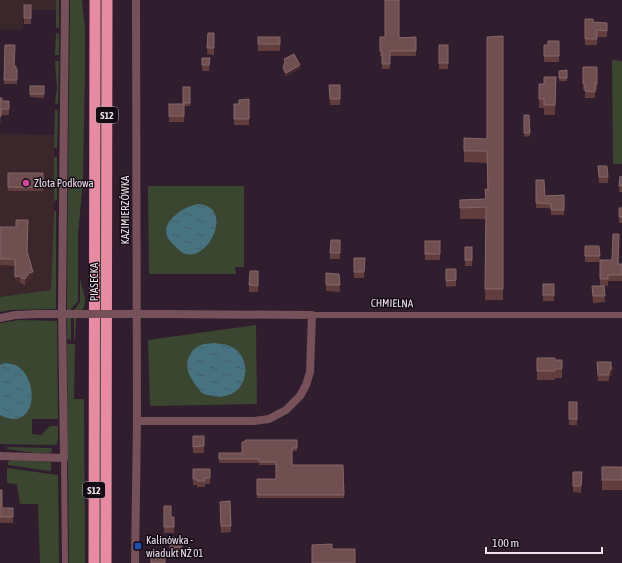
<svg xmlns="http://www.w3.org/2000/svg" width="622" height="563" font-family="'Asap Condensed',sans-serif">
  <style>
    .commercial { fill: #3a262b }
    .industrial { fill: #3a2729 }
    .green { fill: #3b4630 }
    .water { fill: url(#water-ripples) }
    .lines { fill: none; stroke-linecap: round; stroke-linejoin: round }
    .minor { stroke: #76515a; stroke-width: 6 }
    .tertiary { stroke: #76515a; stroke-width: 8 }
    .motorway { stroke: #e68ba2; stroke-width: 11 }
    .tertiary-bridge { stroke: #76515a; stroke-width: 8 }
    .wall { fill: #613d3d }
    .shaded-wall { fill: #472930 }
    .building { fill: #704f50; stroke: #846669 }
    .hotel-dot { fill: #d1479c; stroke: #130b13; stroke-width: 1.5 }
    .transit-dot { fill: #1a4fb4; stroke: #130b13; stroke-width: 1.5 }
    .labels { text-anchor: middle; dominant-baseline: central; stroke-width: 3; stroke-linejoin: round; paint-order: stroke }
    .shield { fill: #130b13; stroke: #ada2ac; stroke-width: 1 }
    .shield-label { font-size: 10px; font-weight: bold; fill: #efe2ed }
    .poi-label { font-size: 11px; fill: #efe2ed; stroke: #130b13; text-anchor: start }
    .street-label { font-size: 11px; fill: #efe2ed; stroke: #130b13 }
  </style>
  <defs>
    <pattern id="water-ripples" width="26" height="14" patternUnits="userSpaceOnUse"><rect width="26" height="14" fill="#477381"/><path d="M2 4q2-2 4 0t4 0M15 11q2-2 4 0t4 0" fill="none" stroke="#485c64"/></pattern>
  </defs>
  <rect width="100%" height="100%" fill="#301e2f"/>
  <!-- commercial -->
  <polygon class="commercial" points="0,133 54,135 54,211 51,290 0,297"/>
  <!-- industrial -->
  <polygon class="industrial" points="0,0 56,0 56,10 23,10 23,29 0,29"/>
  <!-- green -->
  <g class="green">
    <rect x="56" y="0" width="3" height="28"/>
    <path d="M70,0h12l3,28v40l-2,113 -5,53v67l-7,8v31l-4,-1c0,-113 2,-226 3,-339z"/>
    <polygon points="99,0 101,0 102,563 99,563"/>
    <polygon points="56,33 59,34 59,55 55,55"/>
    <polygon points="612,60 622,61 622,164 613,164"/>
    <polygon points="55,61 59,61 58,104 55,103 57,88"/>
    <polygon points="55,110 58,110 57,148 54,148"/>
    <polygon points="54,157 57,157 57,200 54,201"/>
    <polygon points="148,186 244,186 244,267 235,267 236,274 149,274"/>
    <polygon points="54,211 56,211 56,309 11,310 0,312 0,297 51,290"/>
    <polygon points="80,279 85,298 84,308 82,309 76,319 75,340 74,340 74,310 80,302"/>
    <polygon points="20,320 57,321 58,419 32,419 32,434 41,435 50,426 58,426 58,440 57,444 54,445 0,444 0,323"/>
    <polygon points="256,325 257,404 150,406 148,340"/>
    <polygon points="67,344 75,344 74,399 84,399 85,563 69,563"/>
    <polygon points="7,447 51,448 52,449 51,453 35,453 7,449"/>
    <polygon points="11,460 51,462 51,470 49,471 8,465 8,462"/>
    <polygon points="7,468 58,475 59,563 40,563 38,504 20,504 17,484 7,483"/>
  </g>
  <!-- water -->
  <g class="water">
    <path d="M199,204c39,4 4,68 -20,46 -4,-4 -10,-9 -12,-14 -6,-15 19,-31 32,-32z"/>
    <path d="M214,343c5,1 11,1 16,3 28,12 17,65 -28,47 -5,-6 -10,-12 -13,-19 -5,-12 1,-25 12,-29 4,-2 9,-1 13,-2z"/>
    <path d="M5,363c6,1 11,1 15,5 20,17 15,65 -20,47v-50z"/>
  </g>
  <g class="lines">
    <!-- minor -->
    <g class="minor">
      <polyline points="312,315 622,315"/>
      <polyline points="64,458 65,563"/>
    </g>
    <!-- tertiary -->
    <g class="tertiary">
      <polyline points="0,318 15,315 38,314"/>
      <polyline points="137,421 254,421 269,419 286,410 300,396 306,385 310,372 312,315 162,314"/>
      <polyline points="0,456 64,458 62,310 65,0"/>
      <polyline points="135,563 137,421 136,0"/>
    </g>
    <!-- motorway -->
    <g class="motorway">
      <polyline points="94,563 95,0"/>
      <polyline points="106,563 107,0"/>
    </g>
    <!-- tertiary-bridge -->
    <polyline class="tertiary-bridge" points="38,314 162,314"/>
  </g>
  <!-- wall -->
  <g class="wall">
    <rect x="24" y="5" width="7" height="19"/>
    <polygon points="585,19 593,22 607,23 607,37 597,37 597,45 585,45"/>
    <polygon points="208,33 214,33 214,55 207,54"/>
    <polygon points="503,36 503,300 485,300 486,219 460,219 460,200 485,199 485,189 487,190 487,163 464,162 464,138 487,139"/>
    <rect x="258" y="37" width="22" height="14"/>
    <polygon points="380,37 416,37 416,56 390,56 390,69 382,69 382,56 380,56"/>
    <polygon points="559,41 559,62 544,62 544,45 548,45"/>
    <polygon points="5,45 14,66 16,69 17,69 17,84 4,84"/>
    <rect x="439" y="45" width="9" height="24"/>
    <polygon points="202,58 210,58 209,71 202,71"/>
    <polygon points="284,59 300,68 286,76 283,70 283,67 285,64"/>
    <polygon points="583,67 597,67 597,90 595,90 595,98 585,98 585,90 583,90"/>
    <polygon points="567,70 567,81 559,81 559,71"/>
    <polygon points="556,77 555,115 544,115 544,108 539,108 539,99 544,84"/>
    <polygon points="329,85 340,85 340,105 330,105"/>
    <polygon points="30,86 44,86 44,98 30,97"/>
    <polygon points="183,87 190,87 190,106 184,106 184,122 169,122 169,104 183,104"/>
    <polygon points="249,99 249,125 234,125 234,104 239,104"/>
    <polygon points="2,101 9,101 9,115 1,115 1,122 0,123"/>
    <polygon points="524,115 529,115 530,136 524,137"/>
    <polygon points="598,166 608,177 608,183 599,183"/>
    <rect x="8" y="173" width="35" height="18"/>
    <polygon points="620,176 622,177 622,192 619,192"/>
    <polygon points="536,180 545,196 564,195 564,215 551,215 551,208 536,208"/>
    <rect x="619" y="208" width="3" height="15"/>
    <polygon points="0,227 27,251 33,279 29,280 25,285 22,284 20,282 15,283 15,266 0,265"/>
    <polygon points="340,240 340,259 330,259 330,253"/>
    <rect x="425" y="241" width="15" height="19"/>
    <polygon points="585,246 599,246 600,262 585,262"/>
    <rect x="465" y="247" width="7" height="19"/>
    <polygon points="354,258 365,258 364,278 354,278"/>
    <polygon points="600,260 619,264 622,264 622,281 608,281 608,286 600,286"/>
    <polygon points="446,269 456,269 456,286 446,287"/>
    <polygon points="258,271 258,292 249,292 249,285"/>
    <polygon points="326,273 339,274 340,292 326,291"/>
    <rect x="543" y="284" width="11" height="17"/>
    <polygon points="592,286 604,286 605,302 593,303"/>
    <polygon points="537,358 555,360 562,360 562,378 555,378 555,380 537,380"/>
    <polygon points="597,362 611,366 612,374 609,378 609,381 598,381"/>
    <rect x="569" y="402" width="8" height="23"/>
    <rect x="193" y="436" width="11" height="17"/>
    <polygon points="297,440 297,451 292,451 292,465 343,465 344,498 257,498 257,479 276,479 276,465 259,465 259,463 219,463 219,453 242,453"/>
    <rect x="602" y="467" width="20" height="23"/>
    <polygon points="193,469 210,469 210,484 205,484 205,487 197,487 197,485 193,485"/>
    <polygon points="573,472 582,472 581,493 573,492"/>
    <polygon points="0,490 2,508 13,508 13,523 0,523"/>
    <polygon points="230,501 231,532 221,533 220,502"/>
    <polygon points="164,506 171,517 174,517 174,533 164,533"/>
    <polygon points="182,541 182,554 170,554 170,542"/>
  </g>
  <!-- shaded-wall -->
  <g class="shaded-wall">
    <polygon points="300,65 300,68 286,76 286,73"/>
    <polygon points="1,116 1,122 0,123 0,117"/>
    <polygon points="33,272 33,279 29,280 25,285 25,279 29,273"/>
    <polygon points="20,276 20,282 15,283 15,277"/>
    <polygon points="612,368 612,374 609,378 609,372"/>
  </g>
  <!-- building -->
  <g class="building">
    <polygon points="385,0 399,0 399,38 416,37 416,51 390,51 390,64 382,64 382,51 380,51 380,37 385,37"/>
    <rect x="24" y="5" width="7" height="13"/>
    <polygon points="585,19 593,19 593,22 607,23 607,31 597,30 597,39 585,39"/>
    <polygon points="208,33 214,33 214,48 207,48"/>
    <polygon points="503,36 503,289 485,289 486,207 460,208 460,200 486,199 485,189 488,190 487,151 464,151 464,138 487,139 487,37"/>
    <rect x="258" y="37" width="22" height="7"/>
    <polygon points="548,41 559,41 559,56 544,56 544,45 548,45"/>
    <polygon points="5,45 15,45 14,66 16,66 16,69 17,69 17,80 4,80"/>
    <rect x="439" y="45" width="9" height="18"/>
    <polygon points="294,54 300,65 286,73 283,67 285,62 284,59"/>
    <polygon points="202,58 210,58 209,65 202,65"/>
    <polygon points="583,67 597,67 597,84 595,84 595,92 585,91 585,84 583,84"/>
    <polygon points="567,70 567,78 559,78 559,71"/>
    <polygon points="544,77 556,77 555,105 544,105 544,99 539,99 539,84 544,84"/>
    <polygon points="329,85 340,85 340,99 330,99"/>
    <rect x="30" y="86" width="14" height="8"/>
    <rect x="183" y="87" width="7" height="16"/>
    <polygon points="0,98 2,98 2,101 9,101 9,109 1,109 1,116 0,117"/>
    <polygon points="249,99 249,119 234,119 234,104 239,104 239,100"/>
    <rect x="169" y="104" width="15" height="12"/>
    <polygon points="524,115 529,115 530,133 524,133"/>
    <polygon points="598,166 607,166 608,177 599,177"/>
    <polygon points="8,173 43,173 43,188 8,187"/>
    <polygon points="620,176 622,177 622,186 619,186"/>
    <polygon points="536,180 544,180 545,196 564,195 564,210 551,210 551,204 536,203"/>
    <rect x="619" y="208" width="3" height="9"/>
    <polygon points="16,220 28,220 27,251 33,272 29,273 25,279 22,278 20,276 15,277 15,259 0,259 0,227 16,227"/>
    <polygon points="613,234 619,234 618,264 622,264 622,275 608,275 608,279 600,279 600,260 612,260"/>
    <polygon points="331,240 340,240 340,253 330,253"/>
    <rect x="425" y="241" width="15" height="13"/>
    <polygon points="585,246 599,246 600,256 585,256"/>
    <rect x="465" y="247" width="7" height="13"/>
    <polygon points="354,258 365,258 364,272 354,272"/>
    <polygon points="446,269 456,269 456,280 446,281"/>
    <polygon points="250,271 258,271 258,286 249,285"/>
    <polygon points="326,273 339,274 340,285 326,285"/>
    <rect x="543" y="284" width="11" height="11"/>
    <polygon points="592,286 604,286 605,296 593,296"/>
    <polygon points="537,358 555,358 555,360 562,360 562,369 555,369 555,371 537,371"/>
    <polygon points="597,362 611,362 611,366 612,368 609,372 609,375 598,375"/>
    <rect x="569" y="402" width="8" height="17"/>
    <polygon points="193,436 204,436 204,446 193,447"/>
    <polygon points="245,440 297,440 297,448 292,448 292,465 343,465 344,495 257,495 257,479 276,479 276,462 259,462 259,459 219,459 219,453 242,453 242,442 245,442"/>
    <rect x="602" y="467" width="20" height="13"/>
    <polygon points="193,469 210,469 210,478 205,478 205,481 197,481 197,479 193,479"/>
    <polygon points="573,472 582,472 581,486 573,486"/>
    <polygon points="0,490 2,490 2,508 13,508 13,517 0,517"/>
    <polygon points="230,501 231,526 221,526 220,502"/>
    <polygon points="164,506 171,506 171,517 174,517 174,527 164,527"/>
    <polygon points="182,541 182,547 170,548 170,542"/>
    <polygon points="332,544 332,549 355,549 355,563 312,563 312,545"/>
    <polygon points="165,551 165,563 151,563 151,552"/>
  </g>
  <!-- markers -->
  <circle class="hotel-dot" cx="26" cy="183" r="4"/>
  <rect class="transit-dot" x="134" y="542" width="8" height="8" rx="2"/>
  <g class="labels">
    <!-- shield labels -->
    <g class="shield">
      <rect x="96" y="107" width="22" height="16" rx="3"/>
      <rect x="83" y="482" width="22" height="16" rx="3"/>
    </g>
    <g class="shield-label">
      <text x="107" y="115">S12</text>
      <text x="94" y="490">S12</text>
    </g>
    <!-- poi labels -->
    <g class="poi-label">
      <text x="34" y="183">Złota Podkowa</text>
      <text x="146" y="540">Kalinówka -<tspan x="146" dy="13">wiadukt NŻ 01</tspan></text>
    </g>
    <!-- street labels -->
    <g class="street-label">
      <text transform="translate(125 210) rotate(-90)">KAZIMIERZÓWKA</text>
      <text transform="translate(94 282) rotate(-90)">PIASECKA</text>
      <text transform="translate(392 303) rotate(1)">CHMIELNA</text>
    </g>
  </g>
  <!-- scale -->
  <path d="M486 547v6h116v-6" fill="none" stroke="#efe2ed" stroke-width="2"/>
  <text x="492" y="547" font-size="12" fill="#efe2ed" stroke="#130b13" stroke-width="3" paint-order="stroke">100 m</text>
</svg>
